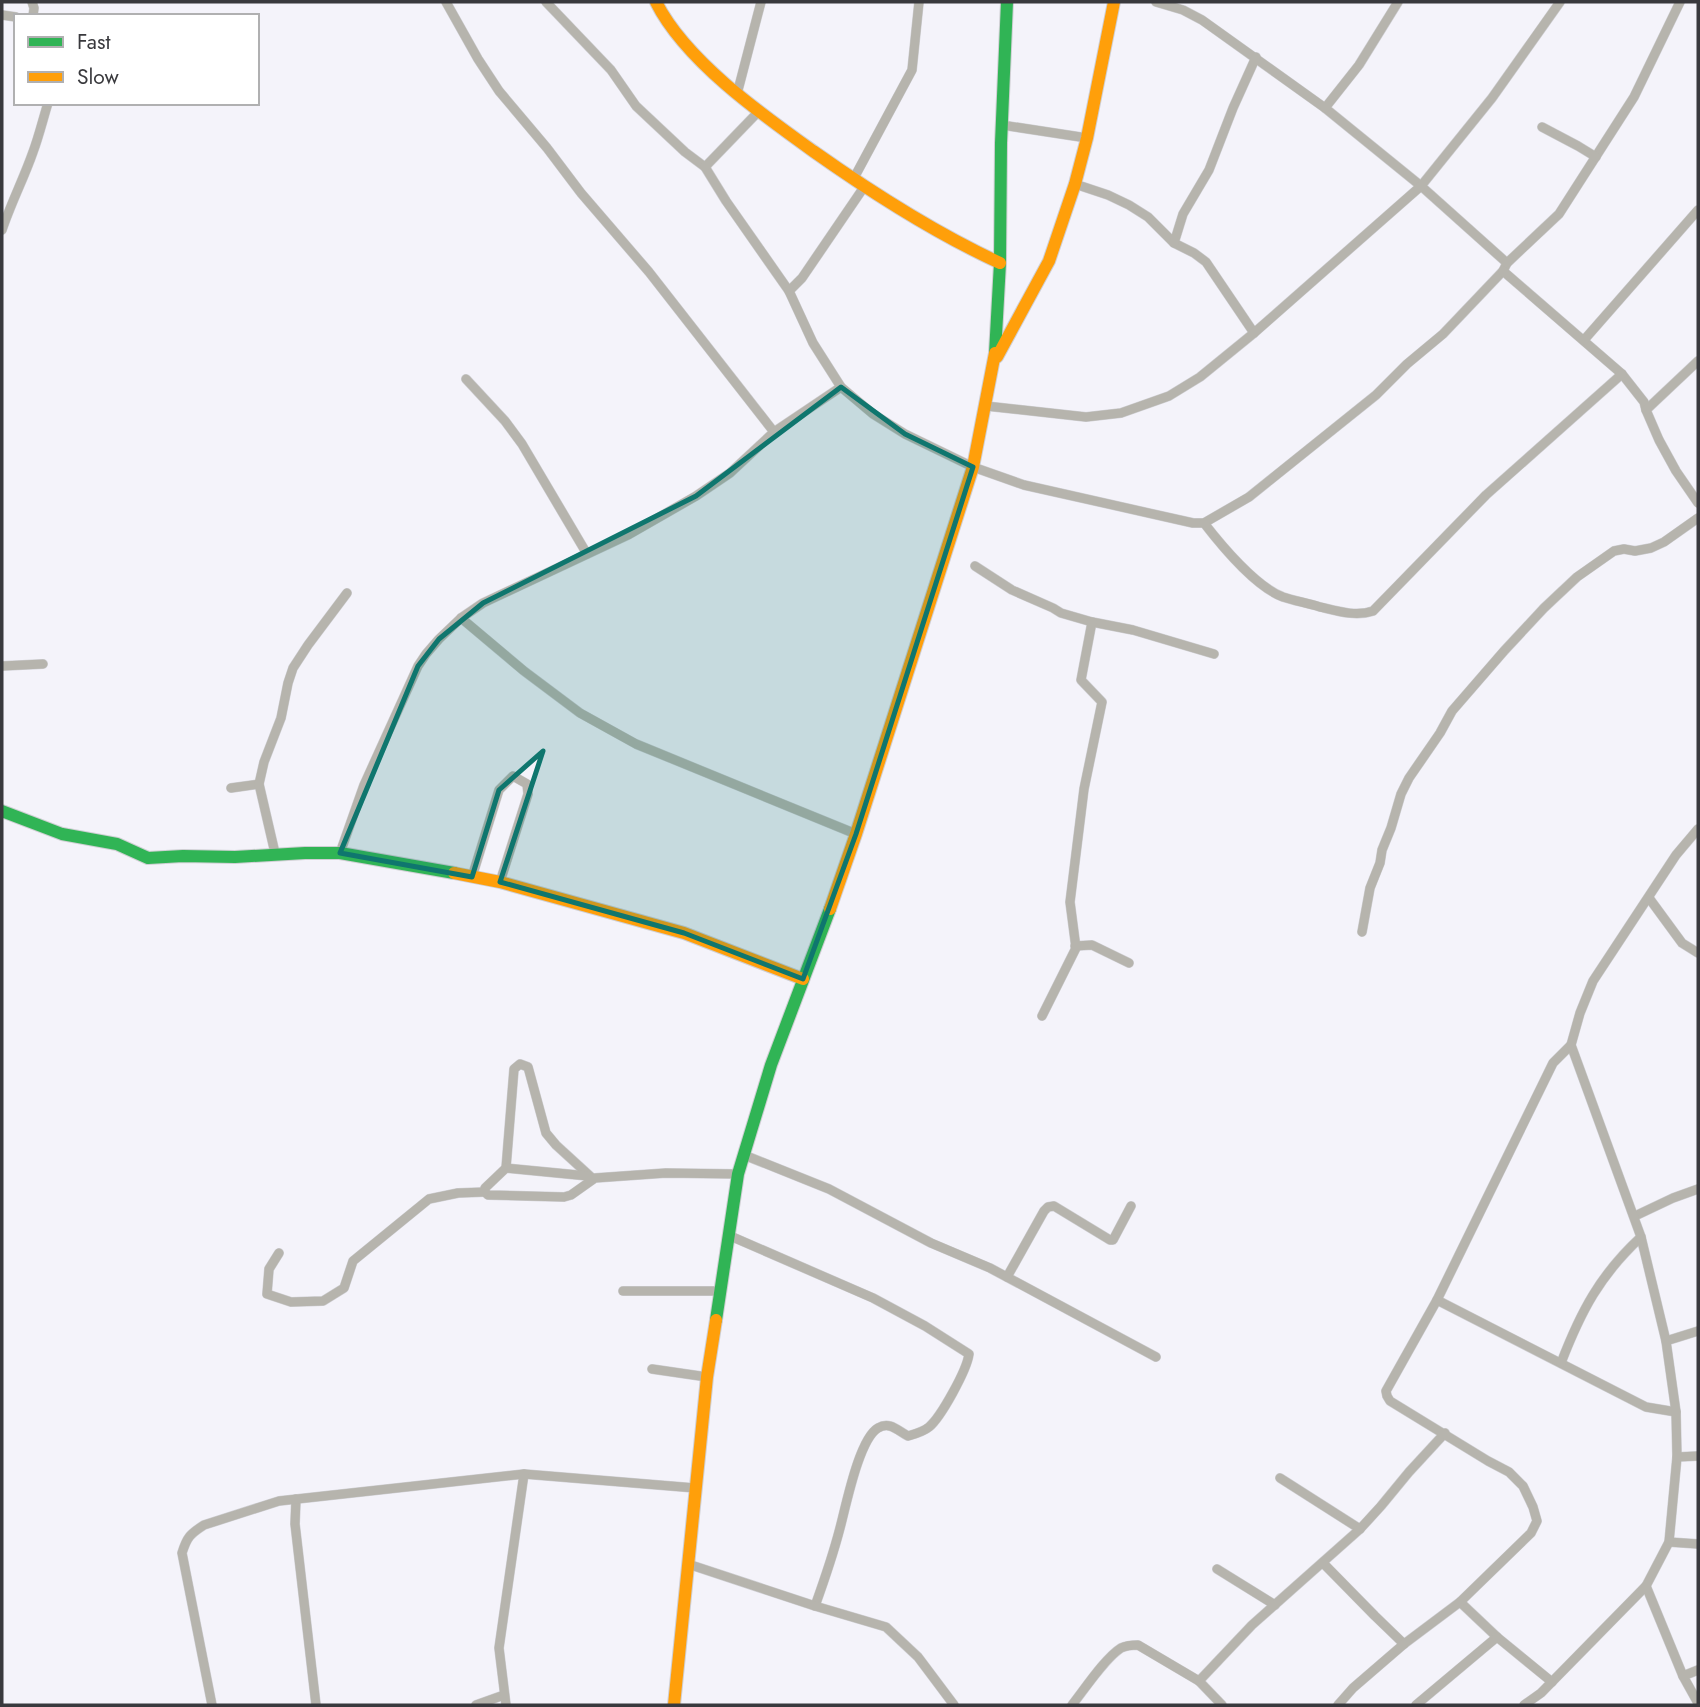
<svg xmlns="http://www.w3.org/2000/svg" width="1700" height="1707" font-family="Jost,sans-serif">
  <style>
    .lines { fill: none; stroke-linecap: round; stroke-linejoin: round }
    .street-casing { stroke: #cfcfd3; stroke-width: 10 }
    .fast-casing { stroke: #cfcfd3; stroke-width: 14 }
    .slow-casing { stroke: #cfcfd3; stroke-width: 14 }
    .street { stroke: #b6b4ad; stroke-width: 9 }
    .fast { stroke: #30b455; stroke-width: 12 }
    .slow { stroke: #ff9f0a; stroke-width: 12 }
    .marked { fill: #0f766e; fill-opacity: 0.2; stroke: #0f766e; stroke-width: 5; stroke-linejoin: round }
  </style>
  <rect width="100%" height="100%" fill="#f4f3fa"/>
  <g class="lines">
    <defs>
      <g id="street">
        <polyline points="32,2 34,8 33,16"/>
        <polyline points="446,2 478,59 499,91 547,148 581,193 649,272 774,432"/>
        <polyline points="546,2 611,70 636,106 685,152 705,167 726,201 789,291 813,343 841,387 873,414 905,434 973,467 1024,485 1193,523 1204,523 1249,497 1376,395 1407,364 1443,334 1503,271 1507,263 1559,214 1634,97 1680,2"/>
        <polyline points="1156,2 1183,10 1202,20 1325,108 1421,186 1507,263"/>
        <polyline points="2,15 16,17"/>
        <polyline points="737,94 761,2"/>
        <polyline points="1325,108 1359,65 1398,2"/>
        <polyline points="1002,125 1087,138"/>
        <polyline points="1542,127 1578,146 1596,157"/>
        <polyline points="705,167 759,111"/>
        <polyline points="854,178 912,70 919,2"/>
        <polyline points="1075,184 1108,195 1129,205 1148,217 1174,243 1194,253 1206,262 1254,333"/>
        <path d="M2,230c9,-27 22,-52 31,-78 6,-16 10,-33 15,-49"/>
        <polyline points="1174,243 1183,214 1209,170 1233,108 1256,57"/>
        <polyline points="1503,271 1622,374 1644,402 1646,410 1659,440 1676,471 1698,503"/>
        <polyline points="789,291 802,278 864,187"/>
        <polyline points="1584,340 1698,210"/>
        <polyline points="466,379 505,421 522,444 587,554"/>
        <polyline points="986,406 1086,417 1121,413 1169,396 1200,377 1254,333 1421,186 1492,98 1560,2"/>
        <polyline points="1646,410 1698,361"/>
        <path d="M1204,523c17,22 52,64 79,74 12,4 25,6 37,10 17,4 36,10 53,4l113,-116 136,-121"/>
        <polyline points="975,566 1012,590 1053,608 1061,613 1092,622 1133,630 1214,654"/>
        <polyline points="461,618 524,671 580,713 636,744 856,834"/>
        <polyline points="2,666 43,664"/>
        <polyline points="231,788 259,784"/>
        <polyline points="275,853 259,784 264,762 281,718 288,683 293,668 308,645 347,593"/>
        <polyline points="340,853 364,785 418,666 426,654 439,639 461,618 483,603 628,535 696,496 730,473 774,432 841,387"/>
        <polyline points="472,877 499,790 513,776 527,784 528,794 500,882"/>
        <polyline points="1649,898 1682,943 1698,953"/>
        <polyline points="1362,932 1370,888 1380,863 1382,850 1391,828 1401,794 1409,778 1440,733 1452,711 1504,651 1544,608 1577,577 1614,551 1624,549 1635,551 1651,548 1664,542 1698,518"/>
        <polyline points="1075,946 1092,945 1129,963"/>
        <polyline points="1042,1016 1076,948 1070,902 1084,789 1102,702 1081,680 1092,622"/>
        <polyline points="744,1155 829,1189 931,1243 990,1268 1156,1357"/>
        <polyline points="506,1168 514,1069 520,1064 528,1067 546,1133 556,1145 591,1177"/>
        <polyline points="588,1176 506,1168 485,1188 485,1192 488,1195 564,1197 571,1195 595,1178 666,1173 738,1174"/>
        <polyline points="1635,1216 1673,1198 1698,1189"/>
        <path d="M728,1235l145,63 52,28 44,28c-2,16 -28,63 -40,73 -6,5 -14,7 -21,9 -10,-5 -18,-15 -30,-8 -19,11 -32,78 -38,100 -7,27 -16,53 -25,78"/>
        <polyline points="279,1253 269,1269 267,1294 291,1302 323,1301 344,1288 353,1261 429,1199 458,1193 485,1192"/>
        <polyline points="1007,1277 1044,1211 1048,1207 1054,1206 1110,1240 1113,1240 1131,1206"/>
        <polyline points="623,1291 719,1291"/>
        <polyline points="1437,1300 1646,1407 1676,1412"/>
        <polyline points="1666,1341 1698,1331"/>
        <path d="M1561,1363c20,-52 39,-88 80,-126"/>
        <polyline points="652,1369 707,1377"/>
        <polyline points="1677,1457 1698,1456"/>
        <polyline points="1280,1478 1360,1529"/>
        <polyline points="296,1499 295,1524 316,1705"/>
        <polyline points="1669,1542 1698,1544"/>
        <polyline points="1323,1563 1375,1616 1404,1644"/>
        <polyline points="688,1564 815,1606 886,1627 918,1657 954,1705"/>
        <polyline points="1217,1569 1275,1605"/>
        <polyline points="1646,1586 1683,1676 1698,1703"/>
        <polyline points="1460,1602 1497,1637 1552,1682"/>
        <polyline points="1683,1676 1698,1670"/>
        <path d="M212,1705l-30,-152c5,-16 8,-19 22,-28l75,-24 245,-27 171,14"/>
        <polyline points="476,1705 504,1695"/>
        <polyline points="506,1705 499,1648 524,1474"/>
        <path d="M1072,1705c12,-15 33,-47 49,-57 6,-3 11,-3 17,-3l61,36"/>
        <polyline points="1222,1705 1199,1681 1252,1625 1360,1529 1381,1506 1409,1472 1445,1433"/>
        <polyline points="1338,1705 1353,1688 1404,1644 1460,1602 1531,1533 1537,1521 1533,1507 1523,1486 1509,1472 1488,1461 1390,1401 1387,1396 1386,1391 1437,1300 1553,1063 1571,1045"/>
        <polyline points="1416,1705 1497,1637"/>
        <polyline points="1524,1705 1541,1693 1646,1586 1669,1542 1677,1457 1676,1412 1666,1341 1641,1237 1571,1045 1580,1013 1593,981 1676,855 1698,829"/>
      </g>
      <g id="fast">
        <polyline points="995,353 1000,263 1001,143 1007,2"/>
        <polyline points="2,811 62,834 117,844 148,858 183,856 235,857 305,853 340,853 454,873"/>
        <polyline points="716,1320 738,1174 771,1065 830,909"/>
      </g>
      <g id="slow">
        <path d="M656,2c29,58 105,112 157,149 58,41 122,82 187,112"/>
        <polyline points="997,357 1049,261 1075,184 1087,138 1114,2"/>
        <polyline points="454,873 500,882 684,933 803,979"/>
        <polyline points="830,909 856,834 973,467 995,353"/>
        <polyline points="674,1705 707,1377 716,1320"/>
      </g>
    </defs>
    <!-- street casing -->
    <use href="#street" class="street-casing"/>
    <!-- fast casing -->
    <use href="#fast" class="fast-casing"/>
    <!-- slow casing -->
    <use href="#slow" class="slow-casing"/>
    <!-- street -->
    <use href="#street" class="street"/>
    <!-- fast -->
    <use href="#fast" class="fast"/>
    <!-- slow -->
    <use href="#slow" class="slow"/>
  </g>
  <!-- marked area -->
  <path class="marked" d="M841,387l64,47 68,33 -117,367 -53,145 -119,-46 -184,-51 43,-131 -44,39 -27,87 -132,-24 78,-187 21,-27 44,-36 213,-107z"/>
  <!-- border -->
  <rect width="1700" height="1707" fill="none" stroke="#39393d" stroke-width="7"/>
  <!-- legend -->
  <rect x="14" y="14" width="245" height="91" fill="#ffffff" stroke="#b0b0b1" stroke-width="2"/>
  <rect x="28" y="37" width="35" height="10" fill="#30b455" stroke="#b0b0b1" stroke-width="2"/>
  <text x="77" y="49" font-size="21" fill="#39393d">Fast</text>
  <rect x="28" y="72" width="35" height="10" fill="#ff9f0a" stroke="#b0b0b1" stroke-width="2"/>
  <text x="77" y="84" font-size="21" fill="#39393d">Slow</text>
</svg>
